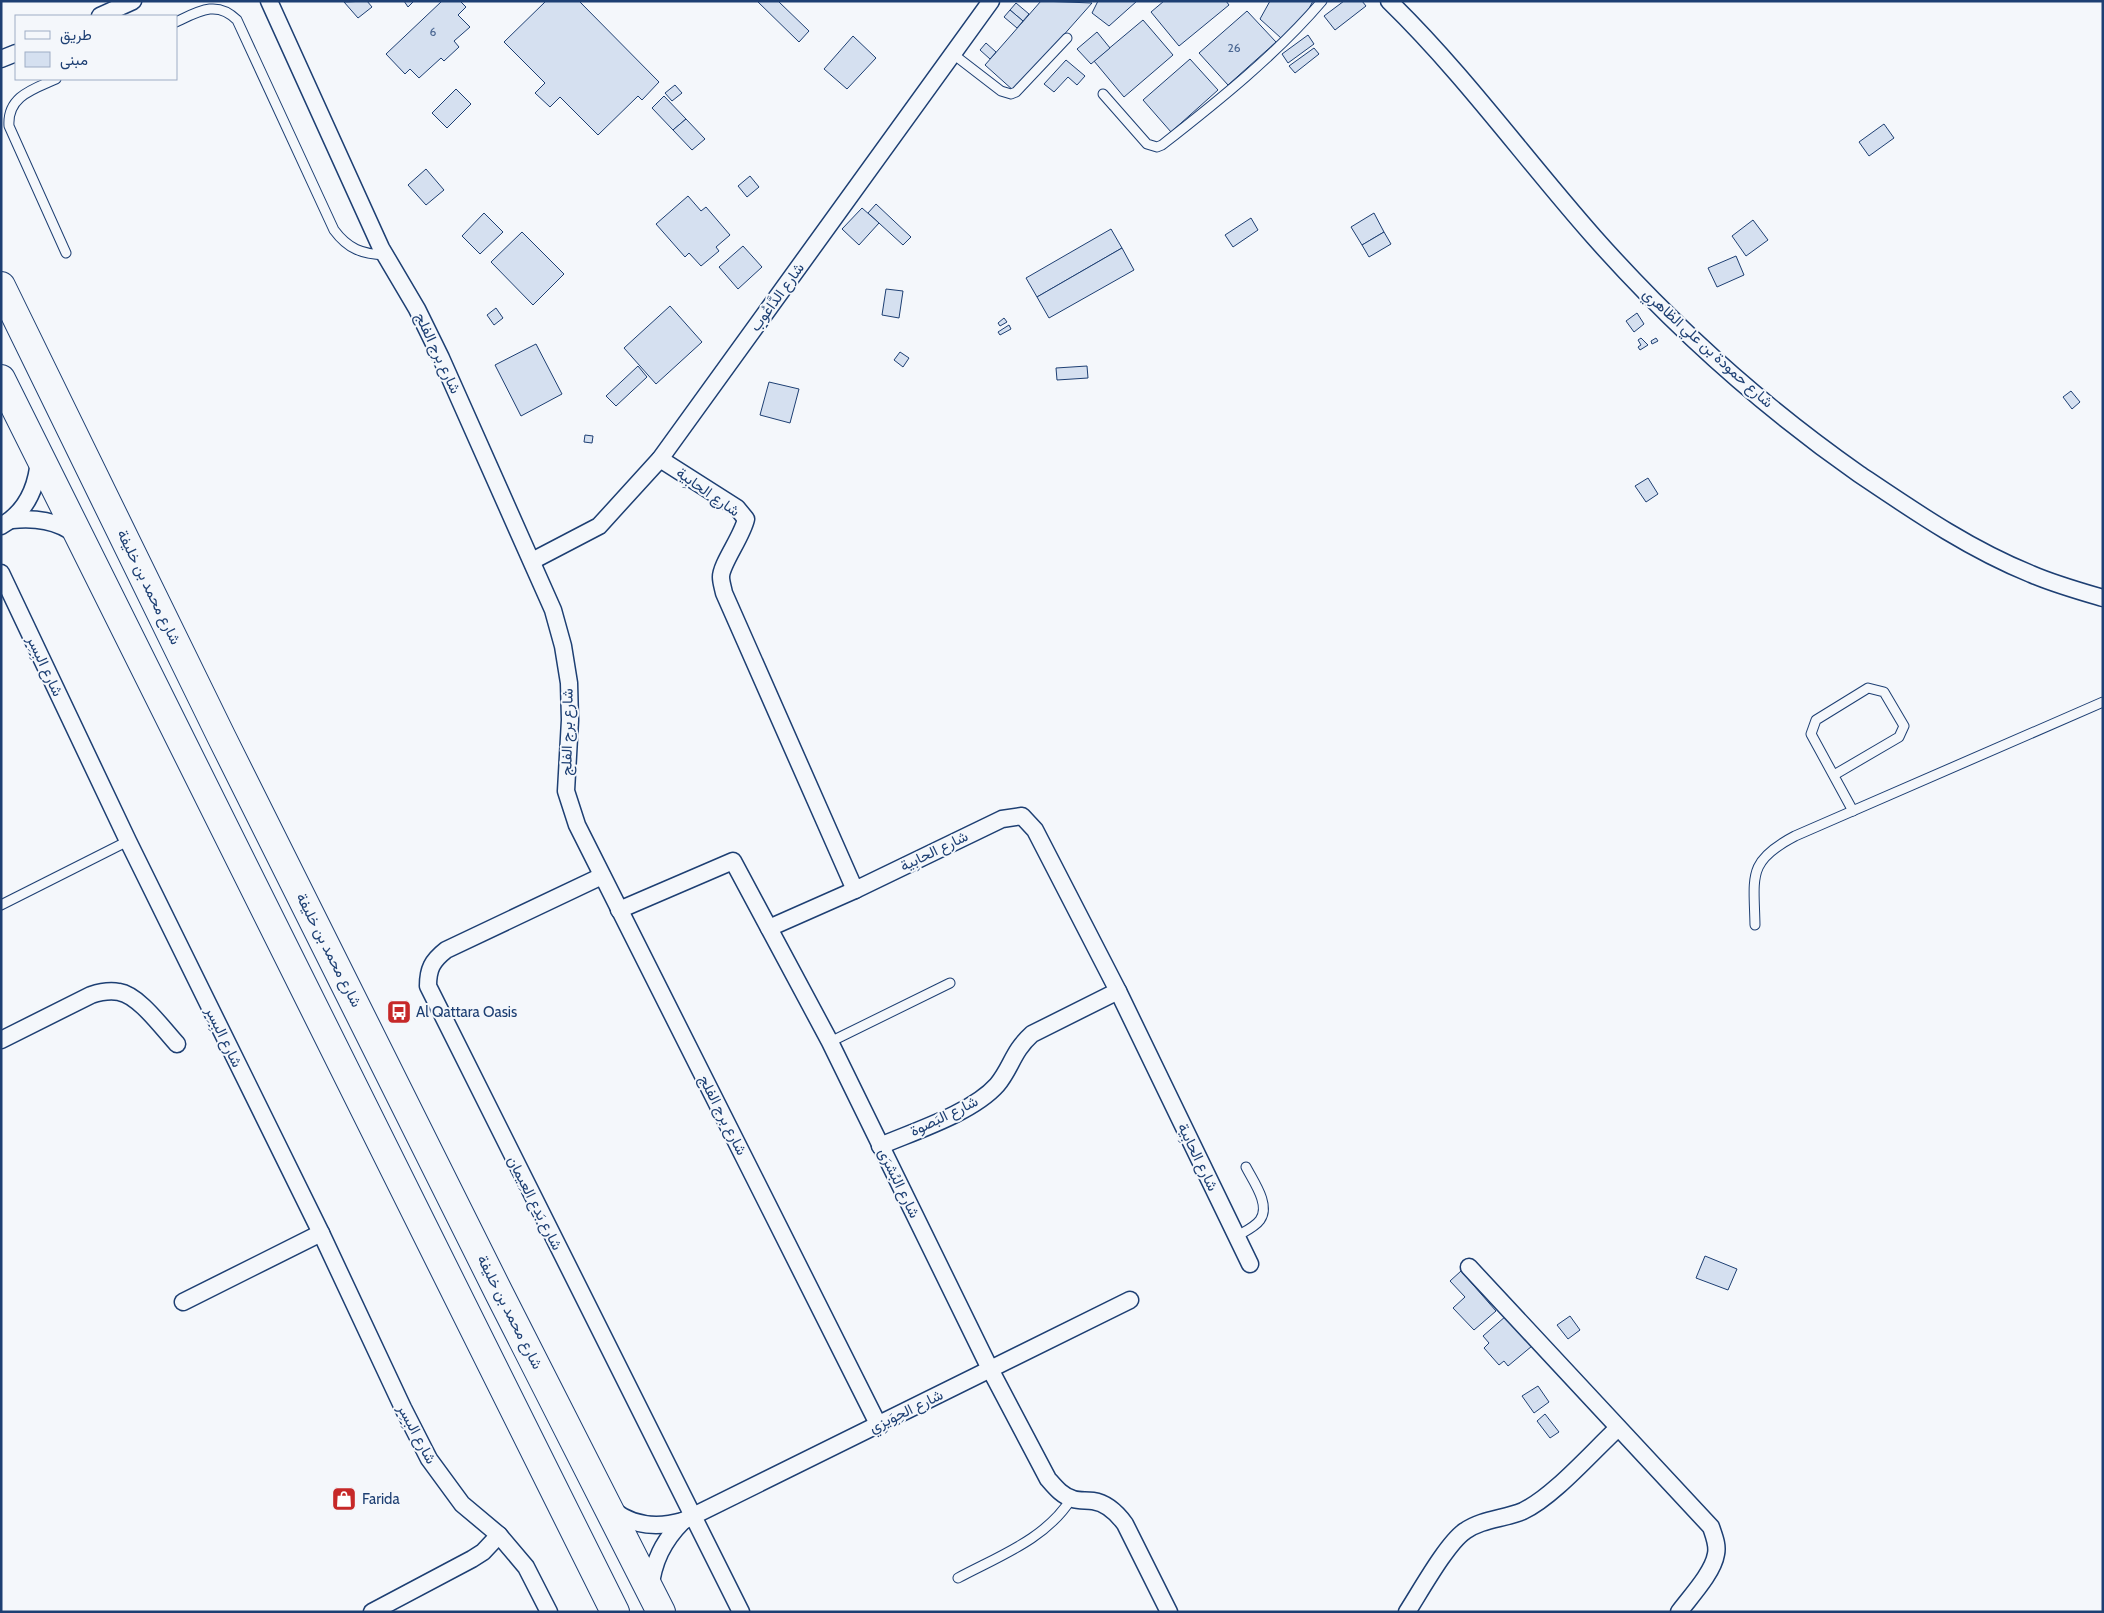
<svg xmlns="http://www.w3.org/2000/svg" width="2104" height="1613" font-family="Cabin,Vazirmatn,sans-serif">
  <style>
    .building { fill: #d5e0f0; stroke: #1d3f73 }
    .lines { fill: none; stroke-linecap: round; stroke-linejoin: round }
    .lane-casing { stroke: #1d3f73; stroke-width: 11 }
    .street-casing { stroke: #1d3f73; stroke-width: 19 }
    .highway-casing { stroke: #1d3f73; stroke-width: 30 }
    .lane { stroke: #f4f7fb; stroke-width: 9 }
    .street { stroke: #f4f7fb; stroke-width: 16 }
    .highway { stroke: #f4f7fb; stroke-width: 28 }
    .labels { text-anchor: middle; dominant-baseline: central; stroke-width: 4; stroke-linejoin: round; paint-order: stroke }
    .number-label { font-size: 12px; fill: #4b6792 }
    .street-label { font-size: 15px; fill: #1d3f73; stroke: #f4f7fb }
    .poi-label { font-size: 15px; fill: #1d3f73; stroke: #f4f7fb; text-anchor: start }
  </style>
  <rect width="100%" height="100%" fill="#f4f7fb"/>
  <!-- building -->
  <g class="building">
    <polygon points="367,1 372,7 358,18 344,2"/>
    <polygon points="404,1 414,1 408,7"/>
    <polygon points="442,1 460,1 466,7 458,15 470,27 454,41 459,47 444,61 441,58 419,78 410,69 405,74 386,54"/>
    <polygon points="546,1 579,1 659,82 642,100 638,96 598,135 560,97 550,107 535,93 545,83 504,42"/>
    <polygon points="757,1 778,1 809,31 799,42"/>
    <polygon points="1041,1 1092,3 1014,91 985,65"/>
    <polygon points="1098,1 1137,1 1109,26 1092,13"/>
    <polygon points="1164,1 1226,1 1229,5 1179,46 1151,12"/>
    <polygon points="1270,1 1313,1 1305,16 1281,38 1260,19"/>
    <polygon points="1344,1 1362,1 1366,6 1335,30 1324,16"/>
    <polygon points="1016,3 1029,14 1023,21 1010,10"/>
    <polygon points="1010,10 1023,21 1017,28 1004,17"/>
    <polygon points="1247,11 1276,42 1228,85 1199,53"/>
    <polygon points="1143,20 1173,55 1124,97 1094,61"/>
    <polygon points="1097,32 1110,48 1091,64 1077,49"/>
    <polygon points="1308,35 1314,44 1288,63 1282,54"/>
    <polygon points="853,36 876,58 847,89 824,69"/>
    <polygon points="986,43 996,52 990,59 980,50"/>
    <polygon points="1314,48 1319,54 1295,73 1289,66"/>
    <polygon points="1190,59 1218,90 1171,132 1143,100"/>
    <polygon points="1066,60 1085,76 1077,85 1068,77 1054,92 1044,84"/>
    <polygon points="675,85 682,93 672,101 665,93"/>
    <polygon points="456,89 471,104 447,128 432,113"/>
    <polygon points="664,96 686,119 673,130 652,108"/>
    <polygon points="686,119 705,139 692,150 673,130"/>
    <polygon points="1884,124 1894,138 1869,156 1859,142"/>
    <polygon points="426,169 444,190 426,205 408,185"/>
    <polygon points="750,176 759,187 747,197 738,186"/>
    <polygon points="688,196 701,211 706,207 730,235 716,247 719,251 701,266 689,253 685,257 656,224"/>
    <polygon points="876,204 911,237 903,245 868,213"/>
    <polygon points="862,208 879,223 859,245 842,229"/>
    <polygon points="484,213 503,232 480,254 462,236"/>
    <polygon points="1374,213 1384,232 1362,245 1351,227"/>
    <polygon points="1251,218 1258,230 1233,247 1225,235"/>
    <polygon points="1753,220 1768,240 1746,256 1732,236"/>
    <polygon points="1111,229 1122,248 1037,297 1026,278"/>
    <polygon points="522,232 564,274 533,305 491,262"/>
    <polygon points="1384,232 1391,244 1369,257 1362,245"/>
    <polygon points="743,246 762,267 738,289 719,267"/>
    <polygon points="1122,248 1134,270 1049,318 1037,297"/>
    <polygon points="1736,256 1744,275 1717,287 1708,268"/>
    <polygon points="886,289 903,291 899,318 882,315"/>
    <polygon points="670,306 702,342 656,384 624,348"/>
    <polygon points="496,308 503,318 494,325 487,315"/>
    <polygon points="1637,313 1644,324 1634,332 1626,321"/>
    <polygon points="1004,318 1007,322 1000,326 998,323"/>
    <polygon points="1009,325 1011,329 1000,335 998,332"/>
    <polygon points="1641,338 1648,345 1640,350 1638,347 1641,345 1638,340"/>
    <polygon points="1656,338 1658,341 1652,344 1651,341"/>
    <polygon points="536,344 562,394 521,416 495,365"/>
    <polygon points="900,352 909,358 903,367 894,360"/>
    <polygon points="638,366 647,377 616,406 606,396"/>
    <polygon points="1087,366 1088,378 1057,380 1056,368"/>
    <polygon points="769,382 799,389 790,423 760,415"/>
    <polygon points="2071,391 2080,402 2072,409 2063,397"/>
    <polygon points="585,435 593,436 592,443 584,442"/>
    <polygon points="1648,478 1658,494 1646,502 1635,486"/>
    <polygon points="1705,1256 1737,1269 1728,1290 1696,1278"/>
    <polygon points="1461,1271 1496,1311 1474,1330 1453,1308 1465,1297 1450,1281"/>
    <polygon points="1506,1316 1532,1346 1508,1366 1504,1361 1499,1365 1484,1348 1489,1343 1483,1336"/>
    <polygon points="1570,1316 1580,1330 1568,1339 1557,1325"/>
    <polygon points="1538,1386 1549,1402 1534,1413 1522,1396"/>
    <polygon points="1545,1414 1559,1432 1550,1438 1537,1421"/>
  </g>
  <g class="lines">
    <defs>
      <g id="lane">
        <path d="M176,22c23,-11 41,-22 61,-2l97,210c14,19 28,24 51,25"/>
        <polyline points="953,54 1001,91 1011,94 1016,92 1067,38"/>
        <path d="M56,79c-22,10 -49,17 -47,47l57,127"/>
        <path d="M1103,94l44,50 10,3 5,-2c55,-43 115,-91 160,-144"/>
        <polyline points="1834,775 1899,737 1904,726 1884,692 1868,688 1816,720 1811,734 1853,811"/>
        <polyline points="1,905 128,841"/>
        <path d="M1755,925c-1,-49 -8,-64 40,-89l308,-134"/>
        <polyline points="830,1042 950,983"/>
        <path d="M1237,1236c7,-4 18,-9 23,-16 11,-15 -7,-39 -14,-53"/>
        <path d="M958,1578c41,-22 88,-39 113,-79"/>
      </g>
      <g id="street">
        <polyline points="269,1 381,248 417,309 441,358 553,610 563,646 569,683 570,720 566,791 577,825 878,1424"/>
        <path d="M1389,1c75,73 136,158 205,236 79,89 168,169 265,237 55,37 110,75 172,100 23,10 48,17 72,24"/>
        <polyline points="100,16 133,1"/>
        <polyline points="1,59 16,53"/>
        <path d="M660,459l77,49 9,11c-4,18 -25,45 -25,58 0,5 2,11 3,16l131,297 147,-71 20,-3 13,14 83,161 132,273"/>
        <path d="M12,520c23,-2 45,0 64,15"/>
        <path d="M1,526c25,-14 36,-39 38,-67"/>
        <polyline points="532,561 599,526 660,459 991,1"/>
        <polyline points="1,573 128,841 321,1233 403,1408 429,1459 462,1504 499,1535 526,1567 549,1612"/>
        <path d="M602,876l-156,74c-14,11 -18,19 -18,36l313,626"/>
        <path d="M619,910l114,-49 97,181 160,327 58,110c7,8 14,17 25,20 6,2 13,1 20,2 14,2 24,12 32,23l44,88"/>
        <polyline points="769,928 855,890"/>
        <path d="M1,1040l90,-45c9,-3 18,-5 28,-3 20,3 44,37 58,52"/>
        <path d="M880,1146c35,-15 92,-33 117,-61 15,-18 15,-33 35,-51l86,-43"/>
        <path d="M1469,1267l242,260c3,9 7,18 5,27 -3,19 -26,43 -37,58"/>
        <polyline points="183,1302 321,1233"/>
        <path d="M613,1510c21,17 45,18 70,11l447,-221"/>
        <path d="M650,1590c3,-28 13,-49 33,-69"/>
        <polyline points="372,1612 472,1559 483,1552 499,1535"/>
        <path d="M1407,1612c13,-20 40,-69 58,-81 17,-12 39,-12 58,-20 30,-14 69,-59 95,-83"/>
      </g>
      <g id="highway">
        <polyline points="1,286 222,738 499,1293 661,1612"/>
        <polyline points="1,379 615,1612"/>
      </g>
    </defs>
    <!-- lane casing -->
    <use href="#lane" class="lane-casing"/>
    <!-- street casing -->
    <use href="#street" class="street-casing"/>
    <!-- highway casing -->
    <use href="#highway" class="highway-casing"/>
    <!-- lane -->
    <use href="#lane" class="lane"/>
    <!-- street -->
    <use href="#street" class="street"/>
    <!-- highway -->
    <use href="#highway" class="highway"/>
  </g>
  <!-- icons -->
  <defs>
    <symbol id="bus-square" viewBox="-11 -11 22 22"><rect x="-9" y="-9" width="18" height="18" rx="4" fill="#c62828" stroke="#f4f7fb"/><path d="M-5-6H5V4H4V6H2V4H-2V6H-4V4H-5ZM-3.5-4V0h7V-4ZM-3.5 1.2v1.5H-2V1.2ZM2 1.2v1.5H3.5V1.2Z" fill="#fff"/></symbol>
    <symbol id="shop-square" viewBox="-11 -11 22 22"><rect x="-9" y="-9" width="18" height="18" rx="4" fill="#c62828" stroke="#f4f7fb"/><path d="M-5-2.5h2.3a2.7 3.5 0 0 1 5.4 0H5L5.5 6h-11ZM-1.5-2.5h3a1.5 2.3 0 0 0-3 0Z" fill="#fff"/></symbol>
  </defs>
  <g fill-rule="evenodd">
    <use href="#bus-square" x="385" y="998" width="28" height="28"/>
    <use href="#shop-square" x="330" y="1485" width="28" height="28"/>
  </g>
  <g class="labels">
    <!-- number labels -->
    <g class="number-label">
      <text x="433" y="31">6</text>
      <text x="1234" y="47">26</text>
    </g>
    <!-- street labels -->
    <g class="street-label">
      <text transform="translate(777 297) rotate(-54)">شارع الدَّاعُوب</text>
      <text transform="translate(1708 348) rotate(42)">شارع حمودة بن علي الظاهري</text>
      <text transform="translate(438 353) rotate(65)">شارع برج الفلج</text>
      <text transform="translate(708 492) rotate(35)">شارع الحابِية</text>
      <text transform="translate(149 587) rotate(64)">شارع محمد بن خليفة</text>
      <text transform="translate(45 666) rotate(65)">شارع البِسِر</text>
      <text transform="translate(567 732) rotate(-89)">شارع برج الفلج</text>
      <text transform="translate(934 851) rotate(-26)">شارع الحابِية</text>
      <text transform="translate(329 950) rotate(63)">شارع محمد بن خليفة</text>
      <text transform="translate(224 1037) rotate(64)">شارع البِسِر</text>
      <text transform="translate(723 1115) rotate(63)">شارع برج الفلج</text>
      <text transform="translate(944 1116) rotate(-26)">شارع البَصوة</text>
      <text transform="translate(1198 1157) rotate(64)">شارع الحابِية</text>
      <text transform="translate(899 1183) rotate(64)">شارع البُشرَى</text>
      <text transform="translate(535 1203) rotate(63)">شارع بَدع العِيمان</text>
      <text transform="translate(510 1312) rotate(63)">شارع محمد بن خليفة</text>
      <text transform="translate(906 1411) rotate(-26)">شارع الحِوَيزِي</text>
      <text transform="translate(417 1434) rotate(62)">شارع البِسِر</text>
    </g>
    <!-- poi labels -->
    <g class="poi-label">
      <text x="416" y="1012">Al Qattara Oasis</text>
      <text x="362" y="1499">Farida</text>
    </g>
  </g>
  <!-- border -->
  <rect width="2104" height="1613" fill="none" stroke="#1d3f73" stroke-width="5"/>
  <!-- legend -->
  <rect x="15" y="15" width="162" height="65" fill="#f4f7fb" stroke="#9eadc5"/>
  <rect x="25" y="31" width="25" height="8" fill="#f4f7fb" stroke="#9eadc5"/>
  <text x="60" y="40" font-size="15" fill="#1d3f73">طريق</text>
  <rect x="25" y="52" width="25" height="15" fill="#d5e0f0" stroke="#9eadc5"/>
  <text x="60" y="65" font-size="15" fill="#1d3f73">مبنى</text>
</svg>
